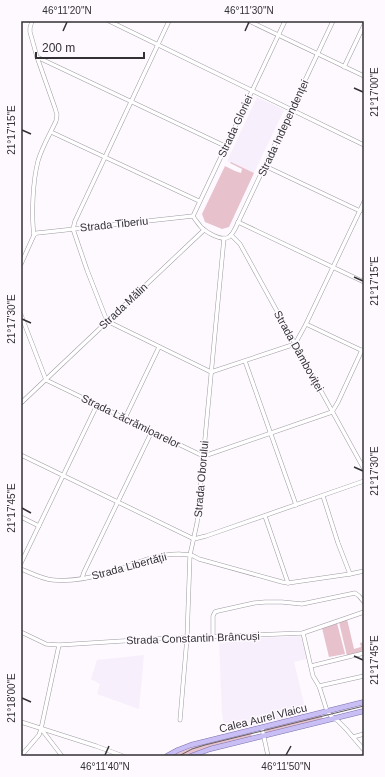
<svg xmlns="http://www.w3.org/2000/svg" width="385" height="777" font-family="Arial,sans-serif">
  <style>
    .built { fill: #f8effd }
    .green { fill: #e7c1cc }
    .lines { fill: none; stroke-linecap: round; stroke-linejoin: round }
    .minor-casing { stroke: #9f9ba2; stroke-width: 4.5 }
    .major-casing { stroke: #7d71ac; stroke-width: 5.5 }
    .minor { stroke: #fff; stroke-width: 3.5 }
    .major { stroke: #c9bff4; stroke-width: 4.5 }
    .tram { stroke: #636064; stroke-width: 1 }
    .ticks { fill: none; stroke: #333134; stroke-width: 1.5 }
    .labels { text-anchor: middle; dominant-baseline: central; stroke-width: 3; stroke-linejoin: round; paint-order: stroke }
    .street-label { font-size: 11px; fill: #333134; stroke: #fdf9ff }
    .neatline { fill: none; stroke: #333134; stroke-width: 1.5 }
    .ticks-label { font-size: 10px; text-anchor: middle; fill: #333134 }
  </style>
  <rect width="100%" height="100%" fill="#fdf9ff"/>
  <!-- built -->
  <g class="built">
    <polygon points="257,97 284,110 254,173 227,161"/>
    <polygon points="302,636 307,659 294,662 307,716 226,736 222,714 219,640"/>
    <polygon points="144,655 139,709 97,694 100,684 91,679 97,660"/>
  </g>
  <!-- green -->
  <g class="green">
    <polygon points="231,162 254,173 229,227 222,229 205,222 202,214 225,166 235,171 241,173 242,169 230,163"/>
    <polygon points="347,619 354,649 361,647 360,643 364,642 364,650 361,651 361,652 347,656 339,622"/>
    <polygon points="337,623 345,654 329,657 322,628"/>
    <polygon points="321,715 323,719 266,734 265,729"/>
    <path d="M251,733l1,4 -46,11 -21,8h-13c24,-12 53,-17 79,-23z"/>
  </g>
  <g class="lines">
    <defs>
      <g id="minor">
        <path d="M32,21l-2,7v4l7,25 18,51 2,7 -1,6c-6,13 -14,26 -18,40 -5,19 -7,54 -4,74"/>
        <polyline points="109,21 364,145"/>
        <polyline points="169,21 75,221 73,229 87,270 107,321 211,372 295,344 306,324 364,202"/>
        <polyline points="249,21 364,76"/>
        <path d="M285,21l-91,193 -1,2c2,4 5,7 8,11 5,5 21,15 28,10 3,-2 4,-5 6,-8l98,-208"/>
        <polyline points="37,57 225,146"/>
        <polyline points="344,67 364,25"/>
        <polyline points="51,132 199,201"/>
        <polyline points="265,166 360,211"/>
        <polyline points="238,222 364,282"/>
        <polyline points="34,235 37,233 47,232 193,216"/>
        <polyline points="231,235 240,244 245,253 364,469"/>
        <polyline points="21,264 34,235"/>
        <polyline points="21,315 46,380 203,456 210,454 332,412 338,402 362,350"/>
        <polyline points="306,324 363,351"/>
        <polyline points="245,361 296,505"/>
        <polyline points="21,403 204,230"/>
        <polyline points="125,418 159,347"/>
        <polyline points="21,455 194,539 206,536 364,481"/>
        <polyline points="323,496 338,543 350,574"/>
        <polyline points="265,516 288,583"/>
        <polyline points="21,517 39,526"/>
        <polyline points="21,563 97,405"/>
        <path d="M21,569c10,4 21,10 32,11 18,2 41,-3 58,-8 22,-7 43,-18 68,-18 3,1 8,0 12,1 3,1 6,3 8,4l83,23 6,1 62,-9 14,-3"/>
        <polyline points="82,578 84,572 152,431"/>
        <polyline points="21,632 46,644 59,645 154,639 303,633 364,612"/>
        <polyline points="303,633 313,676 319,686 327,711 331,716 338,721 346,729 364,750"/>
        <polyline points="213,637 213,616 215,612 218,611 254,603 265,602 282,602 302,604 355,593 359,596 364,602"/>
        <polyline points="311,666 364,653"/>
        <polyline points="319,686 364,676"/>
        <polyline points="180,720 187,638 190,555 197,523 224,238"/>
        <polyline points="21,722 96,746 123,756"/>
        <polyline points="262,728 268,756"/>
        <polyline points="42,730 62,756"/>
        <polyline points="353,737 364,734"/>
        <polyline points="21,756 39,735 41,729 59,645"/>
        <polyline points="363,756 364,755"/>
      </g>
      <g id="major">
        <polyline points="167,756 178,750 191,745 364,702"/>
        <polyline points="191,756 210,749 364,711"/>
      </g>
    </defs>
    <!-- minor casing -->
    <use href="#minor" class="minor-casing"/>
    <!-- major casing -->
    <use href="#major" class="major-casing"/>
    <!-- minor -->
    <use href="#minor" class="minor"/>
    <!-- major -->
    <use href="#major" class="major"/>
    <!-- tram -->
    <polyline class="tram" points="179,756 192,749 205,745 364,706"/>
  </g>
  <!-- ticks -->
  <path class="ticks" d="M63,31l4,-9M245,31l4,-9M354,88l9,4M22,130l9,4M354,277l9,4M22,319l9,4M354,467l9,4M22,508l9,5M354,656l9,4M22,698l9,4M105,755l4,-9M286,755l5,-9"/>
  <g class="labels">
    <!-- street labels -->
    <g class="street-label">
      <text transform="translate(235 126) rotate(-65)">Strada Gloriei</text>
      <text transform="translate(283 128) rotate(-65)">Strada Independenței</text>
      <text transform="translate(114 224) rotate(-6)">Strada Tiberiu</text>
      <text transform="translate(123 306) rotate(-43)">Strada Mălin</text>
      <text transform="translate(299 351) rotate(61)">Strada Dâmboviței</text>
      <text transform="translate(131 421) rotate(26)">Strada Lăcrămioarelor</text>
      <text transform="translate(201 479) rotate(-85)">Strada Oborului</text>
      <text transform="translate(129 566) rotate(-15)">Strada Libertății</text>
      <text transform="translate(193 638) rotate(-2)">Strada Constantin Brâncuși</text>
      <text transform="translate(263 718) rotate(-14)">Calea Aurel Vlaicu</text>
    </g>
  </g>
  <!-- border -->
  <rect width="385" height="777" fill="none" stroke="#fdf9ff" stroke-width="44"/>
  <!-- scale -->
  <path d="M36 52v6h108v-6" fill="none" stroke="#333134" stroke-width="2"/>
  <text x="42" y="52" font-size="12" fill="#333134" stroke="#fdf9ff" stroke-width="3" paint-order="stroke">200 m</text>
  <rect x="22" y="22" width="341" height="733" class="neatline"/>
  <g class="ticks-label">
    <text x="67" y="14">46°11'20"N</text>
    <text x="249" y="14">46°11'30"N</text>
    <text transform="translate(374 92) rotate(-90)" y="4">21°17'00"E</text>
    <text transform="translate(11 130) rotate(-90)" y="4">21°17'15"E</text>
    <text transform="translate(374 281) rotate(-90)" y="4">21°17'15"E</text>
    <text transform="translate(11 319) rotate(-90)" y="4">21°17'30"E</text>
    <text transform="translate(374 471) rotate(-90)" y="4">21°17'30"E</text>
    <text transform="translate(11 508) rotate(-90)" y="4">21°17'45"E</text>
    <text transform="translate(374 660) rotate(-90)" y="4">21°17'45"E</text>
    <text transform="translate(11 698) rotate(-90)" y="4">21°18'00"E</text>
    <text x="105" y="770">46°11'40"N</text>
    <text x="286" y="770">46°11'50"N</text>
  </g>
</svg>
